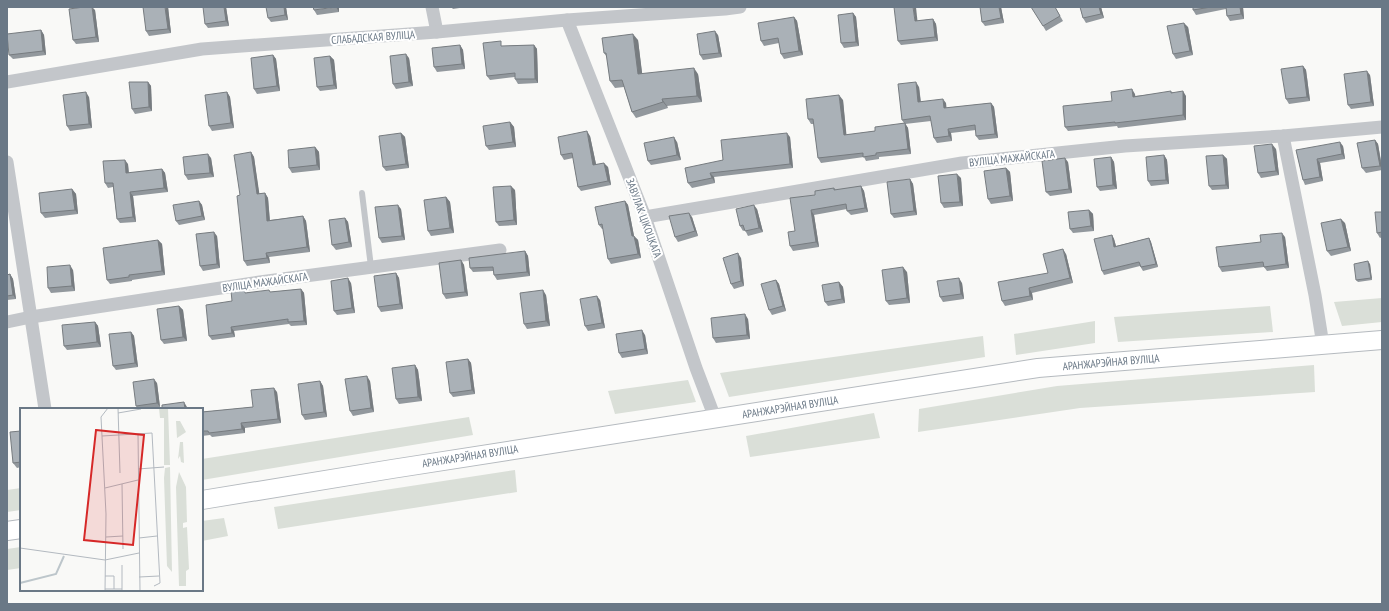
<svg xmlns="http://www.w3.org/2000/svg" width="1389" height="611" font-family="'PT Sans Narrow',sans-serif">
  <style>
    .green { fill: #dadfd8 }
    .lines { fill: none; stroke-linecap: round; stroke-linejoin: round }
    .secondary-casing { stroke: #b5babf; stroke-width: 20 }
    .lane { stroke: #c3c6ca; stroke-width: 6 }
    .street { stroke: #c3c6ca; stroke-width: 13 }
    .secondary { stroke: #fff; stroke-width: 18 }
    .wall { fill: #92989d }
    .shaded-wall { fill: #777c80 }
    .building { fill: #aab1b7; stroke: #777c80 }
    .labels { text-anchor: middle; dominant-baseline: central; stroke-width: 4; stroke-linejoin: round; paint-order: stroke }
    .street-label { font-size: 11px; fill: #6a7886; stroke: #fff }
    .inset-river { fill: none; stroke: #bdc6cb; stroke-width: 2 }
    .inset-road { fill: none; stroke: #b3b9c0; stroke-width: 1 }
    .view { fill: #d62828; fill-opacity: 0.15; stroke: #d62828; stroke-width: 2 }
    .inset-edge { fill: none; stroke: #6a7886; stroke-width: 2 }
  </style>
  <rect width="100%" height="100%" fill="#f9f9f7"/>
  <!-- green -->
  <g class="green">
    <polygon points="1382,298 1382,322 1342,326 1334,302"/>
    <polygon points="1270,306 1273,332 1118,342 1114,317"/>
    <polygon points="1095,321 1095,343 1016,355 1014,334"/>
    <polygon points="983,336 985,357 729,397 720,373"/>
    <polygon points="1314,365 1315,392 1080,408 918,432 919,409 1057,386"/>
    <polygon points="688,380 696,402 615,414 608,391"/>
    <polygon points="874,413 880,438 750,457 746,436"/>
    <polygon points="469,417 473,435 202,480 202,459"/>
    <polygon points="515,470 517,492 278,529 274,507"/>
    <polygon points="21,488 21,510 7,512 7,490"/>
    <polygon points="224,518 228,536 202,541 202,521"/>
    <polygon points="21,547 21,568 7,570 7,549"/>
  </g>
  <g class="lines">
    <defs>
      <g id="secondary">
        <polyline points="202,500 392,469 1038,368 1382,340"/>
        <polyline points="7,531 21,529"/>
      </g>
    </defs>
    <!-- secondary casing -->
    <use href="#secondary" class="secondary-casing"/>
    <!-- lane -->
    <polyline class="lane" points="362,193 371,267"/>
    <!-- street -->
    <g class="street">
      <polyline points="432,7 437,32"/>
      <polyline points="567,20 645,217 696,368 715,418"/>
      <polyline points="7,82 202,49 437,32 567,20 725,9 740,7"/>
      <polyline points="1283,136 1315,295 1323,345"/>
      <polyline points="7,162 45,409"/>
      <polyline points="645,217 962,163 1125,146 1283,136 1382,127"/>
      <polyline points="7,322 31,317 260,282 500,250"/>
    </g>
    <!-- secondary -->
    <use href="#secondary" class="secondary"/>
  </g>
  <!-- wall -->
  <g class="wall">
    <polygon points="168,7 171,33 149,36 146,31"/>
    <polygon points="226,7 229,26 208,28 205,24"/>
    <polygon points="286,7 288,20 271,22 268,18"/>
    <polygon points="339,7 339,12 317,15 314,10"/>
    <polygon points="451,7 466,7 453,9"/>
    <polygon points="980,7 1001,7 1004,23 985,26 982,22"/>
    <polygon points="1055,7 1063,21 1046,31 1043,26"/>
    <polygon points="1080,7 1101,7 1104,18 1086,23 1083,18"/>
    <polygon points="1193,7 1243,7 1244,19 1230,21 1227,16 1226,9 1196,15 1193,10"/>
    <polygon points="95,10 99,42 76,44 73,40"/>
    <polygon points="853,13 856,17 859,46 844,48 841,43"/>
    <polygon points="794,17 797,21 803,55 784,59 781,54 779,43 764,46 761,41"/>
    <polygon points="933,19 936,24 938,41 901,45 898,41 917,21"/>
    <polygon points="1188,27 1193,55 1176,59 1173,54"/>
    <polygon points="41,30 44,35 46,55 13,59 9,55"/>
    <polygon points="718,35 722,57 703,60 700,55"/>
    <polygon points="638,40 642,74 698,74 702,102 667,106 668,108 636,118 632,112 624,87 615,88 610,81 607,57 604,53"/>
    <polygon points="460,45 463,50 465,69 437,72 434,67"/>
    <polygon points="534,45 537,49 538,83 518,84 515,79 515,77 490,80 487,76 504,46"/>
    <polygon points="273,55 276,59 280,91 257,94 254,89"/>
    <polygon points="330,56 334,60 337,89 320,91 317,87"/>
    <polygon points="409,58 413,86 396,89 393,84"/>
    <polygon points="1303,66 1306,70 1310,101 1289,104 1286,99"/>
    <polygon points="1370,75 1374,106 1351,109 1348,105"/>
    <polygon points="148,82 151,86 152,111 135,114 132,109"/>
    <polygon points="919,87 921,102 946,103 946,108 991,103 994,107 998,138 979,140 976,136 976,130 951,133 952,141 937,143 934,138 931,121 905,124 908,128 911,154 879,157 879,159 866,161 864,157 821,163 818,158 814,124 811,124 808,119 843,100 846,135 875,131 904,123 902,120"/>
    <polygon points="227,92 230,97 234,128 212,131 209,126"/>
    <polygon points="1172,92 1186,96 1186,120 1118,128 1117,126 1068,131 1065,127 1135,94 1135,96"/>
    <polygon points="89,97 92,128 70,131 67,126"/>
    <polygon points="510,122 514,127 516,147 489,150 486,146"/>
    <polygon points="401,133 405,137 409,168 386,171 383,167"/>
    <polygon points="590,136 596,164 608,167 611,185 581,191 578,187 573,158 564,160 561,155"/>
    <polygon points="790,137 793,168 714,177 715,183 692,188 688,183 723,160"/>
    <polygon points="1375,140 1378,144 1382,166 1382,170 1366,173 1362,168"/>
    <polygon points="677,142 681,160 651,165 648,161"/>
    <polygon points="1343,146 1345,159 1320,163 1323,181 1305,185 1303,180 1296,150"/>
    <polygon points="315,147 319,152 320,170 292,173 289,168"/>
    <polygon points="1276,149 1279,175 1261,178 1258,173"/>
    <polygon points="251,152 254,157 259,194 265,193 268,198 270,220 303,216 306,221 310,252 269,257 270,263 247,266 244,261 240,195"/>
    <polygon points="1164,155 1167,160 1169,184 1151,186 1148,181"/>
    <polygon points="1223,155 1227,159 1229,189 1212,190 1209,186"/>
    <polygon points="1111,157 1114,162 1117,189 1100,191 1097,187"/>
    <polygon points="211,158 214,177 188,180 185,175"/>
    <polygon points="1068,162 1072,193 1050,196 1046,192"/>
    <polygon points="128,164 129,173 162,169 165,173 168,192 133,196 136,222 120,223 117,219 113,187 108,188 105,183"/>
    <polygon points="1006,168 1010,172 1013,201 991,204 988,199"/>
    <polygon points="961,178 963,206 944,208 941,203"/>
    <polygon points="910,179 913,184 917,215 894,218 891,214"/>
    <polygon points="861,186 864,191 868,212 851,215 847,211 847,209 814,215 819,247 793,251 790,246 815,195 834,188 836,190"/>
    <polygon points="72,189 76,194 78,214 45,218 41,213"/>
    <polygon points="515,190 517,225 499,226 496,222"/>
    <polygon points="446,197 450,202 454,233 431,236 428,231"/>
    <polygon points="199,201 202,205 205,220 179,225 176,221"/>
    <polygon points="625,201 628,205 634,236 638,240 641,258 611,264 608,259 603,229 602,229 599,225"/>
    <polygon points="401,209 405,240 382,243 379,238"/>
    <polygon points="757,209 763,232 748,236 745,230 743,231 740,226"/>
    <polygon points="1089,210 1093,214 1094,231 1073,233 1070,229"/>
    <polygon points="1382,212 1382,237 1380,238 1377,233"/>
    <polygon points="692,217 698,236 678,242 675,237"/>
    <polygon points="345,218 348,222 352,247 336,250 332,245"/>
    <polygon points="1345,223 1351,251 1331,256 1327,251"/>
    <polygon points="1112,235 1114,239 1116,246 1149,238 1151,242 1158,267 1143,271 1140,266 1104,275 1102,271"/>
    <polygon points="217,236 220,268 203,271 200,266"/>
    <polygon points="1285,237 1289,268 1267,271 1264,267 1222,272 1219,267 1261,242"/>
    <polygon points="158,240 162,244 165,275 132,280 132,281 110,284 107,280"/>
    <polygon points="525,251 528,256 530,276 497,280 494,275 493,271 473,272 470,268"/>
    <polygon points="1066,254 1073,283 1032,293 1033,300 1005,306 1002,301 1048,273"/>
    <polygon points="741,258 744,286 734,289 731,284"/>
    <polygon points="461,260 464,265 468,296 446,299 443,294"/>
    <polygon points="1370,264 1372,280 1358,282 1356,280"/>
    <polygon points="73,270 75,291 51,293 48,288"/>
    <polygon points="907,272 910,303 889,305 886,301"/>
    <polygon points="396,273 399,278 403,309 381,312 378,307"/>
    <polygon points="10,274 13,279 16,299 7,300 7,275"/>
    <polygon points="776,280 779,284 786,311 772,315 769,310"/>
    <polygon points="839,282 843,287 845,303 828,306 825,302"/>
    <polygon points="351,283 355,313 337,315 334,311"/>
    <polygon points="962,283 964,299 943,302 940,297"/>
    <polygon points="245,289 248,293 271,292 301,289 304,293 307,325 291,326 289,324 234,331 235,337 212,340 209,336 232,301"/>
    <polygon points="546,295 550,326 527,329 524,324"/>
    <polygon points="600,300 605,328 588,331 585,326"/>
    <polygon points="179,306 183,310 187,341 164,344 161,340"/>
    <polygon points="748,319 750,339 716,343 713,338"/>
    <polygon points="95,322 98,326 101,347 67,350 64,346"/>
    <polygon points="131,332 134,336 138,367 116,370 113,366"/>
    <polygon points="645,335 648,354 622,358 619,353"/>
    <polygon points="468,359 471,363 475,394 453,397 450,393"/>
    <polygon points="415,365 418,370 422,401 399,404 396,399"/>
    <polygon points="320,381 323,386 327,417 305,420 302,415"/>
    <polygon points="370,381 374,412 353,416 350,411"/>
    <polygon points="157,383 160,407 149,409 138,409 136,406"/>
    <polygon points="277,392 281,423 245,428 245,433 212,437 210,435 202,436 202,412 253,407"/>
    <polygon points="21,431 21,467 17,468 13,463"/>
  </g>
  <!-- shaded-wall -->
  <g class="shaded-wall">
    <polygon points="92,7 95,10 99,42 96,37"/>
    <polygon points="165,7 168,7 171,33 168,29"/>
    <polygon points="224,7 226,7 229,26 226,21"/>
    <polygon points="284,7 286,7 288,20 285,15"/>
    <polygon points="336,7 339,7 339,12"/>
    <polygon points="913,7 916,7 918,26 915,21"/>
    <polygon points="999,7 1001,7 1004,23 1001,18"/>
    <polygon points="1099,7 1101,7 1104,18 1101,14"/>
    <polygon points="1240,7 1243,7 1244,19 1241,14"/>
    <polygon points="853,13 856,17 859,46 856,42"/>
    <polygon points="794,17 797,21 803,55 799,51"/>
    <polygon points="933,19 936,24 938,41 935,37"/>
    <polygon points="1184,23 1188,27 1193,55 1190,51"/>
    <polygon points="41,30 44,35 46,55 43,51"/>
    <polygon points="715,31 718,35 722,57 719,53"/>
    <polygon points="633,34 638,40 643,80 638,74"/>
    <polygon points="460,45 463,50 465,69 462,64"/>
    <polygon points="534,45 537,49 538,83 535,79"/>
    <polygon points="406,54 409,58 413,86 409,82"/>
    <polygon points="273,55 276,59 280,91 277,86"/>
    <polygon points="330,56 334,60 337,89 334,85"/>
    <polygon points="1303,66 1306,70 1310,101 1307,97"/>
    <polygon points="694,68 698,74 702,102 697,96"/>
    <polygon points="1367,71 1370,75 1374,106 1371,102"/>
    <polygon points="148,82 151,86 152,111 149,107"/>
    <polygon points="916,82 919,87 921,106 918,102"/>
    <polygon points="1132,89 1135,94 1136,101 1133,97"/>
    <polygon points="1183,91 1186,96 1186,120 1183,115"/>
    <polygon points="86,92 89,97 92,128 89,124"/>
    <polygon points="227,92 230,97 234,128 231,123"/>
    <polygon points="839,95 843,100 847,140 844,135"/>
    <polygon points="662,99 667,106 668,108 663,102"/>
    <polygon points="943,99 946,103 947,112 944,108"/>
    <polygon points="991,103 994,107 998,138 995,134"/>
    <polygon points="510,122 514,127 516,147 513,142"/>
    <polygon points="905,123 908,128 911,154 908,149"/>
    <polygon points="948,129 951,133 952,141 949,136"/>
    <polygon points="587,131 590,136 597,169 593,165"/>
    <polygon points="401,133 405,137 409,168 406,164"/>
    <polygon points="787,133 790,137 793,168 790,164"/>
    <polygon points="674,137 677,142 681,160 677,155"/>
    <polygon points="1375,140 1378,144 1382,169 1380,166"/>
    <polygon points="1340,142 1343,146 1345,159 1342,154"/>
    <polygon points="1272,144 1276,149 1279,175 1276,171"/>
    <polygon points="315,147 319,152 320,170 317,165"/>
    <polygon points="251,152 254,157 260,198 257,194"/>
    <polygon points="208,154 211,158 214,177 210,173"/>
    <polygon points="1164,155 1167,160 1169,184 1166,180"/>
    <polygon points="1223,155 1227,159 1229,189 1226,185"/>
    <polygon points="1111,157 1114,162 1117,189 1113,185"/>
    <polygon points="1065,158 1068,162 1072,193 1069,189"/>
    <polygon points="1317,159 1320,163 1323,181 1320,177"/>
    <polygon points="125,160 128,164 129,178 126,173"/>
    <polygon points="604,163 608,167 611,185 608,181"/>
    <polygon points="1006,168 1010,172 1013,201 1010,196"/>
    <polygon points="162,169 165,173 168,192 164,188"/>
    <polygon points="710,173 714,177 715,183 712,178"/>
    <polygon points="957,174 961,178 963,206 960,202"/>
    <polygon points="910,179 913,184 917,215 914,211"/>
    <polygon points="511,186 515,190 517,225 514,220"/>
    <polygon points="861,186 864,191 868,212 865,208"/>
    <polygon points="72,189 76,194 78,214 75,210"/>
    <polygon points="130,192 133,196 136,222 133,217"/>
    <polygon points="265,193 268,198 270,225 267,221"/>
    <polygon points="446,197 450,202 454,233 450,228"/>
    <polygon points="199,201 202,205 205,220 202,216"/>
    <polygon points="625,201 628,205 635,241 632,236"/>
    <polygon points="398,205 401,209 405,240 402,236"/>
    <polygon points="754,205 757,209 763,232 759,228"/>
    <polygon points="811,210 814,215 819,247 816,242"/>
    <polygon points="1089,210 1093,214 1094,231 1091,226"/>
    <polygon points="689,213 692,217 698,236 695,231"/>
    <polygon points="303,216 306,221 310,252 307,247"/>
    <polygon points="345,218 348,222 352,247 349,242"/>
    <polygon points="1341,219 1345,223 1351,251 1348,247"/>
    <polygon points="214,232 217,236 220,268 217,264"/>
    <polygon points="1282,233 1285,237 1289,268 1286,264"/>
    <polygon points="1112,235 1114,239 1117,250 1114,247"/>
    <polygon points="634,236 638,240 641,258 638,254"/>
    <polygon points="1149,238 1151,242 1158,267 1156,264"/>
    <polygon points="158,240 162,244 165,275 162,271"/>
    <polygon points="1063,249 1066,254 1073,283 1070,278"/>
    <polygon points="525,251 528,256 530,276 527,272"/>
    <polygon points="266,253 269,257 270,263 267,258"/>
    <polygon points="738,253 741,258 744,286 741,281"/>
    <polygon points="461,260 464,265 468,296 465,292"/>
    <polygon points="1368,261 1370,264 1372,280 1371,278"/>
    <polygon points="70,265 73,270 75,291 72,286"/>
    <polygon points="903,267 907,272 910,303 907,298"/>
    <polygon points="396,273 399,278 403,309 400,304"/>
    <polygon points="10,274 13,279 16,299 13,295"/>
    <polygon points="348,278 351,283 355,313 352,308"/>
    <polygon points="959,278 962,283 964,299 961,294"/>
    <polygon points="776,280 779,284 786,311 783,306"/>
    <polygon points="839,282 843,287 845,303 842,299"/>
    <polygon points="1029,288 1032,293 1033,300 1030,296"/>
    <polygon points="301,289 304,293 307,325 304,321"/>
    <polygon points="543,290 546,295 550,326 546,321"/>
    <polygon points="597,296 600,300 605,328 602,323"/>
    <polygon points="179,306 183,310 187,341 183,337"/>
    <polygon points="745,314 748,319 750,339 747,335"/>
    <polygon points="95,322 98,326 101,347 97,342"/>
    <polygon points="231,327 234,331 235,337 232,333"/>
    <polygon points="642,330 645,335 648,354 645,349"/>
    <polygon points="131,332 134,336 138,367 135,363"/>
    <polygon points="468,359 471,363 475,394 472,390"/>
    <polygon points="415,365 418,370 422,401 418,397"/>
    <polygon points="367,376 370,381 374,412 371,408"/>
    <polygon points="154,379 157,383 160,407 157,403"/>
    <polygon points="320,381 323,386 327,417 324,412"/>
    <polygon points="274,388 277,392 281,423 278,419"/>
    <polygon points="184,402 187,407 188,409 185,409"/>
    <polygon points="241,423 245,428 245,433 242,429"/>
  </g>
  <!-- building -->
  <g class="building">
    <polygon points="84,7 92,7 96,37 73,40 69,9"/>
    <polygon points="143,7 165,7 168,29 146,31"/>
    <polygon points="203,7 224,7 226,21 205,24"/>
    <polygon points="266,7 284,7 285,15 268,18"/>
    <polygon points="313,7 336,7 314,10"/>
    <polygon points="894,7 913,7 915,21 933,19 935,37 898,41"/>
    <polygon points="980,7 999,7 1001,18 982,22"/>
    <polygon points="1031,7 1055,7 1060,16 1043,26"/>
    <polygon points="1080,7 1099,7 1101,14 1083,18"/>
    <polygon points="1193,7 1211,7 1193,10"/>
    <polygon points="1226,7 1240,7 1241,14 1227,16"/>
    <polygon points="853,13 856,42 841,43 838,15"/>
    <polygon points="794,17 799,51 781,54 778,38 761,41 758,23"/>
    <polygon points="1184,23 1190,51 1173,54 1167,26"/>
    <polygon points="41,30 43,51 9,55 7,34"/>
    <polygon points="715,31 719,53 700,55 697,34"/>
    <polygon points="633,34 638,74 694,68 697,96 662,99 663,102 632,112 622,80 610,81 606,53 604,53 602,38"/>
    <polygon points="501,41 501,46 534,45 535,79 515,79 515,73 487,76 483,43"/>
    <polygon points="460,45 462,64 434,67 432,48"/>
    <polygon points="406,54 409,82 393,84 390,56"/>
    <polygon points="273,55 277,86 254,89 251,58"/>
    <polygon points="330,56 334,85 317,87 314,58"/>
    <polygon points="1303,66 1307,97 1286,99 1281,69"/>
    <polygon points="1367,71 1371,102 1348,105 1344,74"/>
    <polygon points="129,82 148,82 149,107 132,109"/>
    <polygon points="916,82 918,102 943,99 944,108 991,103 995,134 976,136 975,125 948,129 949,136 934,138 930,116 902,120 898,84"/>
    <polygon points="1132,89 1133,97 1171,91 1171,93 1183,91 1183,115 1115,123 1115,122 1065,127 1063,106 1112,101 1111,92"/>
    <polygon points="86,92 89,124 67,126 63,95"/>
    <polygon points="227,92 231,123 209,126 205,95"/>
    <polygon points="839,95 844,135 875,131 875,127 905,123 908,149 876,153 876,155 863,157 863,153 818,158 813,119 808,119 806,99"/>
    <polygon points="510,122 513,142 486,146 483,126"/>
    <polygon points="587,131 593,165 604,163 608,181 578,187 572,153 561,155 558,137"/>
    <polygon points="401,133 406,164 383,167 379,136"/>
    <polygon points="787,133 790,164 710,173 712,178 688,183 685,168 723,160 721,140"/>
    <polygon points="674,137 677,155 648,161 644,143"/>
    <polygon points="1375,140 1380,166 1362,168 1357,143"/>
    <polygon points="1340,142 1342,154 1317,159 1320,177 1303,180 1296,150"/>
    <polygon points="1272,144 1276,171 1258,173 1254,146"/>
    <polygon points="315,147 317,165 289,168 288,150"/>
    <polygon points="251,152 257,194 265,193 267,221 303,216 307,247 266,253 267,258 244,261 237,196 240,195 234,155"/>
    <polygon points="208,154 210,173 185,175 183,157"/>
    <polygon points="1164,155 1166,180 1148,181 1146,157"/>
    <polygon points="1223,155 1226,185 1209,186 1206,156"/>
    <polygon points="1111,157 1113,185 1097,187 1094,159"/>
    <polygon points="1065,158 1069,189 1046,192 1042,161"/>
    <polygon points="125,160 126,173 162,169 164,188 130,192 133,217 117,219 113,183 105,183 103,161"/>
    <polygon points="1006,168 1010,196 988,199 984,171"/>
    <polygon points="957,174 960,202 941,203 938,176"/>
    <polygon points="910,179 914,211 891,214 887,182"/>
    <polygon points="511,186 514,220 496,222 493,187"/>
    <polygon points="861,186 865,208 847,211 846,204 811,210 816,242 790,246 788,232 795,231 790,198 815,195 815,191 834,188 834,190"/>
    <polygon points="72,189 75,210 41,213 39,193"/>
    <polygon points="446,197 450,228 428,231 424,200"/>
    <polygon points="199,201 202,216 176,221 173,205"/>
    <polygon points="625,201 632,236 634,236 638,254 608,259 602,224 599,225 595,207"/>
    <polygon points="398,205 402,236 379,238 375,207"/>
    <polygon points="754,205 759,228 745,231 743,225 740,226 736,209"/>
    <polygon points="1089,210 1091,226 1070,229 1068,212"/>
    <polygon points="1375,212 1382,212 1382,232 1377,233"/>
    <polygon points="689,213 695,231 675,237 669,216"/>
    <polygon points="345,218 349,242 332,245 329,220"/>
    <polygon points="1341,219 1348,247 1327,251 1321,223"/>
    <polygon points="214,232 217,264 200,266 196,234"/>
    <polygon points="1282,233 1286,264 1264,267 1263,262 1219,267 1216,247 1261,242 1260,235"/>
    <polygon points="1112,235 1114,247 1149,238 1156,264 1141,267 1139,262 1102,271 1094,239"/>
    <polygon points="158,240 162,271 129,275 129,277 107,280 103,248"/>
    <polygon points="1063,249 1070,278 1029,288 1030,296 1002,301 998,282 1048,273 1043,254"/>
    <polygon points="525,251 527,272 494,275 493,267 470,268 469,258"/>
    <polygon points="738,253 741,281 731,284 723,258"/>
    <polygon points="461,260 465,292 443,294 439,263"/>
    <polygon points="1368,261 1371,278 1356,280 1354,264"/>
    <polygon points="70,265 72,286 48,288 47,267"/>
    <polygon points="903,267 907,298 886,301 882,270"/>
    <polygon points="396,273 400,304 378,307 374,276"/>
    <polygon points="10,274 13,295 7,296 7,275"/>
    <polygon points="348,278 352,308 334,311 331,281"/>
    <polygon points="959,278 961,294 940,297 937,281"/>
    <polygon points="776,280 783,306 769,310 761,284"/>
    <polygon points="839,282 842,299 825,302 822,285"/>
    <polygon points="245,289 245,293 269,290 270,292 301,289 304,321 288,322 288,319 231,327 232,333 209,336 206,305 232,301 231,291"/>
    <polygon points="543,290 546,321 524,324 520,293"/>
    <polygon points="597,296 602,323 585,326 580,299"/>
    <polygon points="179,306 183,337 161,340 157,309"/>
    <polygon points="745,314 747,335 713,338 711,318"/>
    <polygon points="95,322 97,342 64,346 62,325"/>
    <polygon points="642,330 645,349 619,353 616,334"/>
    <polygon points="131,332 135,363 113,366 109,334"/>
    <polygon points="468,359 472,390 450,393 446,362"/>
    <polygon points="415,365 418,397 396,399 392,368"/>
    <polygon points="367,376 371,408 350,411 345,379"/>
    <polygon points="154,379 157,403 136,406 133,382"/>
    <polygon points="320,381 324,412 302,415 298,384"/>
    <polygon points="274,388 278,419 241,423 242,429 209,433 208,431 202,431 202,412 253,407 251,390"/>
    <polygon points="184,402 185,409 162,409 162,405"/>
    <polygon points="21,431 21,462 13,463 10,432"/>
  </g>
  <g class="labels">
    <!-- street labels -->
    <g class="street-label">
      <text transform="translate(373 37) rotate(-4)">СЛАБАДСКАЯ ВУЛІЦА</text>
      <text transform="translate(1012 158) rotate(-6)">ВУЛІЦА МАЖАЙСКАГА</text>
      <text transform="translate(644 218) rotate(70)">ЗАВУЛАК ЦІКОЦКАГА</text>
      <text transform="translate(265 282) rotate(-8)">ВУЛІЦА МАЖАЙСКАГА</text>
      <text transform="translate(1111 362) rotate(-5)">АРАНЖАРЭЙНАЯ ВУЛІЦА</text>
      <text transform="translate(790 407) rotate(-9)">АРАНЖАРЭЙНАЯ ВУЛІЦА</text>
      <text transform="translate(470 456) rotate(-9)">АРАНЖАРЭЙНАЯ ВУЛІЦА</text>
    </g>
  </g>
  <!-- overview -->
  <g transform="translate(20 408)">
    <rect width="183" height="183" fill="#f9f9f7"/>
    <path d="M139,0h9l2,57h-6v-47h-4zM156,13h4l6,11 -9,6zM160,34h3l1,21 -3,-1 -1,-6 -2,3zM150,59l2,105 -5,-6 -3,-88 1,-10zM159,64l7,15 1,35 -4,1v5l4,-1 2,42 -3,2v15h-7l-3,-99z" fill="#dadfd8"/>
    <path class="inset-river" d="M0,175l36,-9 8,-18"/>
    <path class="inset-road" d="M98,0l2,65M98,5l23,-4M118,26l2,157M82,28l50,-3 8,150 -6,3M118,61l26,-2M102,76l1,65M85,80l33,-8M86,129l17,-1M119,130l18,-2M0,140l85,12 34,-7M102,157v26M85,168h9v13M119,169l20,-1M85,181h17M85,183l1,-77 -5,-97 7,-9"/>
    <path class="view" d="M76,22l48,5 -11,110 -49,-5z"/>
    <rect width="183" height="183" class="inset-edge"/>
  </g>
  <!-- border -->
  <rect width="1389" height="611" fill="none" stroke="#6a7886" stroke-width="16"/>
</svg>
